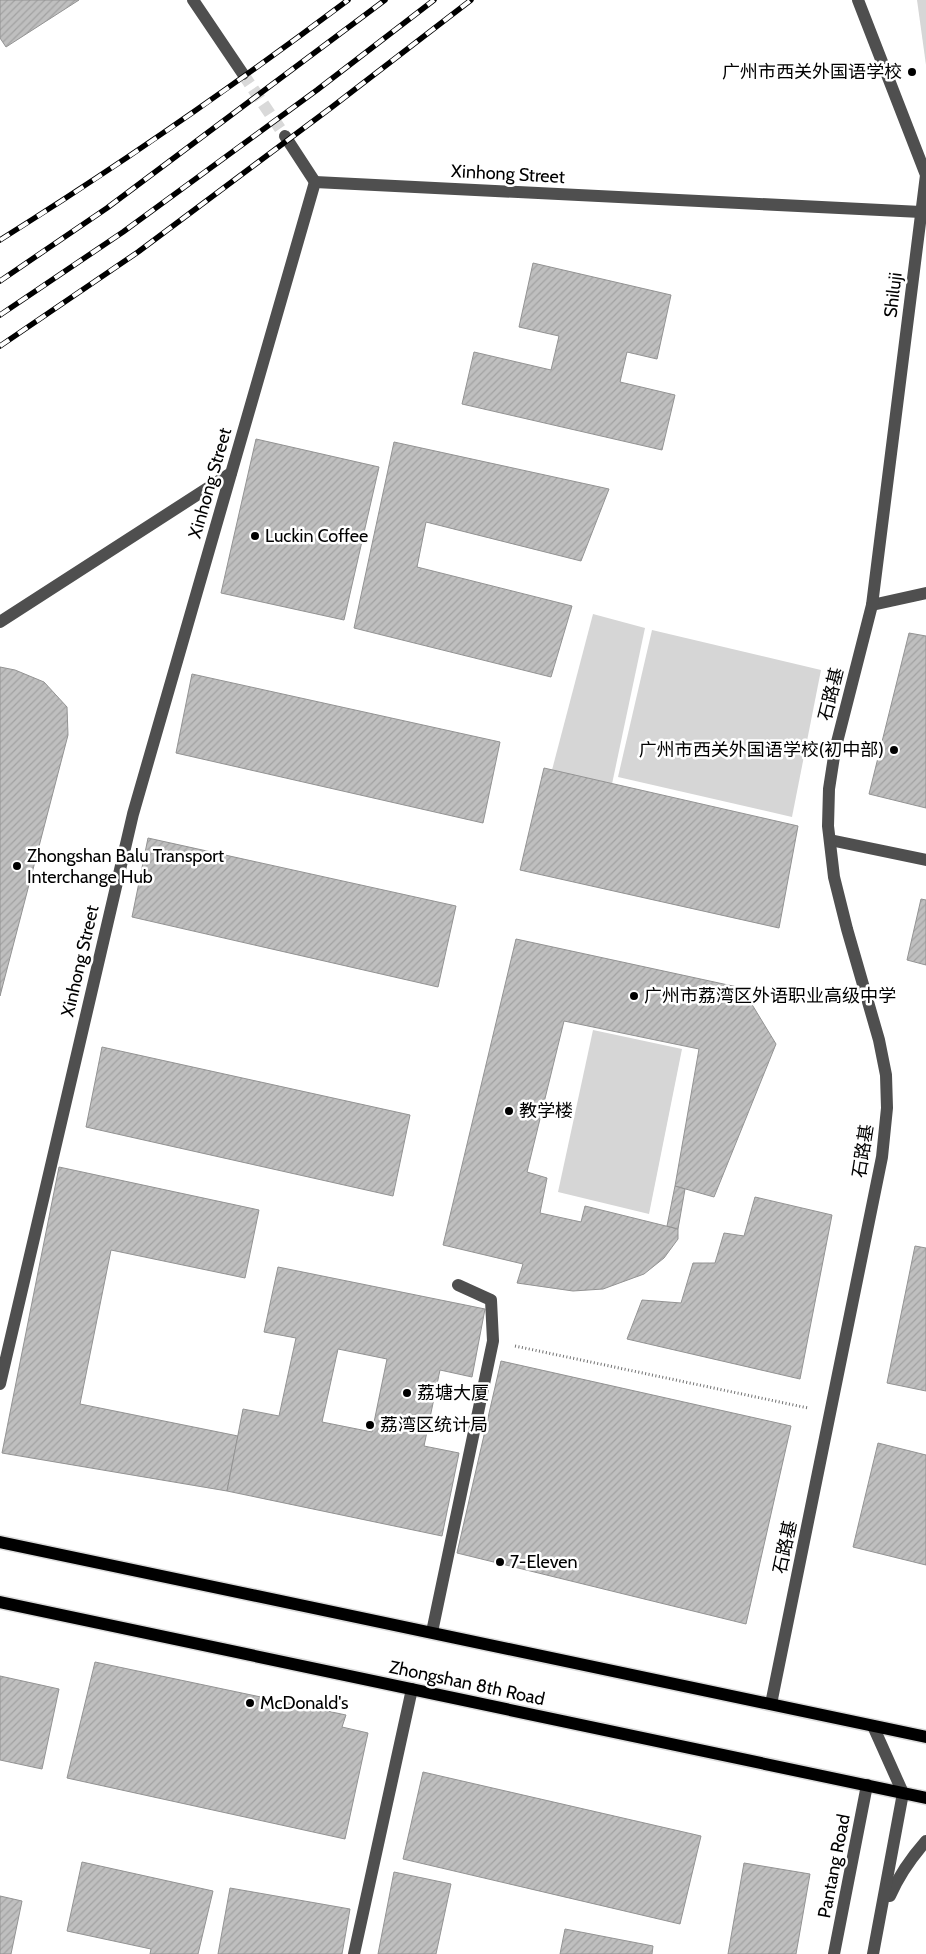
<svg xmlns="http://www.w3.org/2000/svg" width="926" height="1954" font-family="Cabin,'Noto Sans SC',sans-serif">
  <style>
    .grass { fill: #d6d6d6 }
    .building { fill: url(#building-hatch); stroke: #939393; fill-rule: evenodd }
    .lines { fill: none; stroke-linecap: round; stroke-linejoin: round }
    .minor-tunnel { stroke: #d9d9d9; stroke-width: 12; stroke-dasharray: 12 6; stroke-linecap: butt }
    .major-casing { stroke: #dbdbdb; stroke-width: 15 }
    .path { stroke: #717171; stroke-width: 3; stroke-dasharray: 1 2.5; stroke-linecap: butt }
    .minor { stroke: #4f4f4f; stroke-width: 12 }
    .major { stroke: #000; stroke-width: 12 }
    .rail-casing { stroke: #000; stroke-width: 5.5 }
    .rail { stroke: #fff; stroke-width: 4; stroke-dasharray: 11; stroke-linecap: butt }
    .poi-dot { fill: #000; stroke: #fff; stroke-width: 2 }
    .labels { text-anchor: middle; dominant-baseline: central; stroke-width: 5; stroke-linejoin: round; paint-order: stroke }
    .poi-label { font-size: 18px; fill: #000; stroke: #fff; text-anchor: start }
    .street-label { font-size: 18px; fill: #000; stroke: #fff }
  </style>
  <defs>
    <pattern id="building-hatch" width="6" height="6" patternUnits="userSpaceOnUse" patternTransform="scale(1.25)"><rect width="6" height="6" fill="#bfbfbf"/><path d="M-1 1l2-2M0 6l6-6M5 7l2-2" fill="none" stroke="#a2a2a2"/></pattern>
  </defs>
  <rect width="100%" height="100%" fill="#fff"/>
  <!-- grass -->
  <g class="grass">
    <polygon points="917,0 926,0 926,65"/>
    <polygon points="593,614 645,628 612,784 552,770"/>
    <polygon points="652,630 821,670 792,817 618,777"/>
    <polygon points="593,1030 682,1049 649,1214 558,1192"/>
  </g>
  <!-- building -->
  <g class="building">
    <polygon points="0,0 79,0 6,47 0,38"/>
    <polygon points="533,263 671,295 657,359 627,352 620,382 675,395 662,450 462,404 474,352 551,370 559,336 519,327"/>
    <polygon points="256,439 379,467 344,620 221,593"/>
    <polygon points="394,442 609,489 581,561 426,522 417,567 572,606 551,677 354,628"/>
    <polygon points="909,633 926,636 926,808 869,794"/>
    <polygon points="0,667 15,670 44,682 67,707 68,735 0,996"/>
    <polygon points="192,674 500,742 483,823 176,753"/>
    <polygon points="544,768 798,826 779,928 520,870"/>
    <polygon points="148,838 456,906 438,987 132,917"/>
    <polygon points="921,899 926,900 926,965 907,960"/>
    <polygon points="516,939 742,988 776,1044 714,1197 675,1186 699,1049 564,1021 527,1172 547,1178 540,1213 581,1222 585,1206 678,1229 678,1239 664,1258 644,1274 603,1289 573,1291 517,1283 523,1264 443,1245"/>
    <polygon points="102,1047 410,1115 393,1196 86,1127"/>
    <polygon points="59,1167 259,1210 245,1278 111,1250 80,1404 238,1436 227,1491 2,1453"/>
    <polygon points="675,1186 685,1189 678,1229 667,1226"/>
    <polygon points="755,1197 832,1215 800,1379 627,1339 642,1300 681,1303 693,1263 715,1263 724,1233 744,1236"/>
    <polygon points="915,1246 926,1248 926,1391 887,1383"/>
    <path d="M278,1267l207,42 -13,68 -32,-7 -16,76 35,7 -17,83 -215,-45 16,-82 36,7 17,-78 -32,-6zM338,1349l49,10 -15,73 -50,-10z"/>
    <polygon points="501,1361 791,1426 746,1624 457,1553"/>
    <polygon points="878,1443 926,1455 926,1565 853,1547"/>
    <polygon points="95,1662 346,1715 342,1727 368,1733 345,1839 67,1778"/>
    <polygon points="0,1676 59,1689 42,1769 0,1760"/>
    <polygon points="423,1772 701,1836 680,1924 403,1859"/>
    <polygon points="82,1862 213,1891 198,1954 150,1954 151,1949 67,1931"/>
    <polygon points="744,1863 810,1874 796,1954 728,1954"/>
    <polygon points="394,1872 451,1884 436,1954 378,1954"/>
    <polygon points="230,1888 350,1909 342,1954 218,1954"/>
    <polygon points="0,1896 22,1901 11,1954 0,1954"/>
    <polygon points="565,1929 653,1946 652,1954 560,1954"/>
  </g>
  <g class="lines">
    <!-- minor-tunnel -->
    <polyline class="minor-tunnel" points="243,74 285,136"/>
    <defs>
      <g id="major">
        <polyline points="0,1542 926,1737"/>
        <polyline points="0,1602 926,1798"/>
      </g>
    </defs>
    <!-- major casing -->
    <use href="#major" class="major-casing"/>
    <!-- path -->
    <polyline class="path" points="515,1346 808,1408"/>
    <!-- minor -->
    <g class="minor">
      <polyline points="193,0 243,74"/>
      <polyline points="285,136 315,182"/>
      <polyline points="872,605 926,593"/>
      <polyline points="0,622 231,473"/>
      <polyline points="830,840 926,860"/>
      <polyline points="0,1384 133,814 315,182 921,212"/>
      <polyline points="432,1632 493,1341 491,1300 458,1285"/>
      <polyline points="771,1704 882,1157 887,1108 886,1075 879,1040 847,929 834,877 828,826 829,789 835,750 872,605 926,175 858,0"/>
      <path d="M890,1896c9,-21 21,-38 36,-55"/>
      <polyline points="354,1954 412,1689"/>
      <polyline points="834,1954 867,1785"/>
      <polyline points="873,1954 903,1793 873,1726"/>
    </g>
    <!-- major -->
    <use href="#major" class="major"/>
    <defs>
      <g id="rail">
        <path d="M0,240c120,-75 235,-155 348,-240"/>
        <polyline points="0,281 107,208 385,0"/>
        <polyline points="0,315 123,232 317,90 434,0"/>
        <polyline points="0,346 138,252 332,107 471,0"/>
      </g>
    </defs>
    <!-- rail casing -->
    <use href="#rail" class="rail-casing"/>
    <!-- rail -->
    <use href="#rail" class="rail"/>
  </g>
  <!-- markers -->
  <g class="poi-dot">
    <circle cx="912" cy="72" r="5"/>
    <circle cx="255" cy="536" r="5"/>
    <circle cx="894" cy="750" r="5"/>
    <circle cx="17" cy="866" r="5"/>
    <circle cx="634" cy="996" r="5"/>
    <circle cx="509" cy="1111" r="5"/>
    <circle cx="407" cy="1393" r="5"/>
    <circle cx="370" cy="1425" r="5"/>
    <circle cx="500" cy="1562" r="5"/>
    <circle cx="250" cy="1703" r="5"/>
  </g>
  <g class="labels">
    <!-- poi labels -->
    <g class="poi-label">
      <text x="902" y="72" text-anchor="end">广州市西关外国语学校</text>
      <text x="265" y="536">Luckin Coffee</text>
      <text x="884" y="750" text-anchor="end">广州市西关外国语学校(初中部)</text>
      <text x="27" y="856">Zhongshan Balu Transport<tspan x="27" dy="21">Interchange Hub</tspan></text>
      <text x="644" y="996">广州市荔湾区外语职业高级中学</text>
      <text x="519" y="1111">教学楼</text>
      <text x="417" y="1393">荔塘大厦</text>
      <text x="380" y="1425">荔湾区统计局</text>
      <text x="510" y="1562">7-Eleven</text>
      <text x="260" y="1703">McDonald's</text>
    </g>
    <!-- street labels -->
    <g class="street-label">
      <text transform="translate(508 174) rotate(3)">Xinhong Street</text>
      <text transform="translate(893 295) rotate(-83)">Shiluji</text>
      <text transform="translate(210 483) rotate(-74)">Xinhong Street</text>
      <text transform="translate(831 694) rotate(-76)">石路基</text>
      <text transform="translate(80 961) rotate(-77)">Xinhong Street</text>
      <text transform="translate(863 1151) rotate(-81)">石路基</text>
      <text transform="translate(785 1547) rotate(-78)">石路基</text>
      <text transform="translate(467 1683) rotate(12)">Zhongshan 8th Road</text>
      <text transform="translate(834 1866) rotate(-79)">Pantang Road</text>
    </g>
  </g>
</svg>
